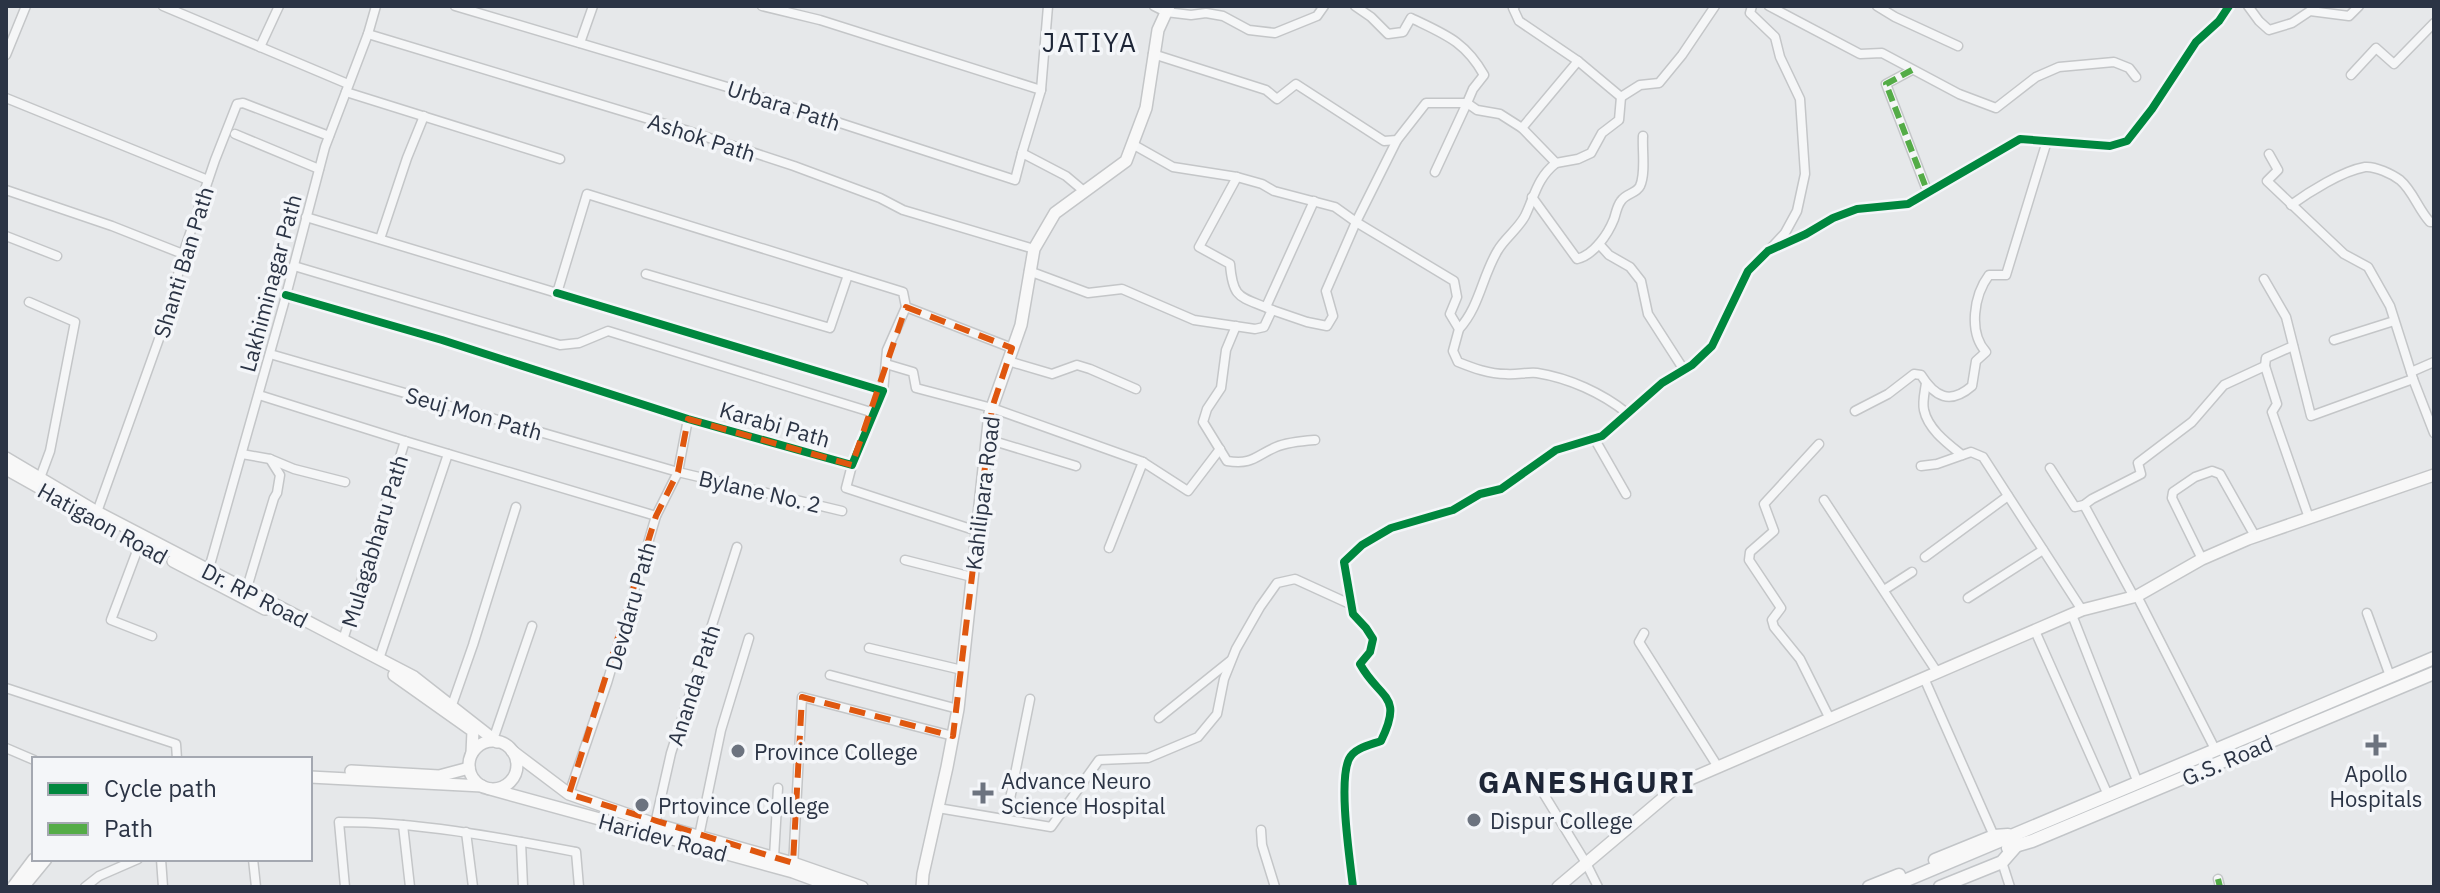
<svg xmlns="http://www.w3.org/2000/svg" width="2440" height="893" font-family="'IBM Plex Sans',sans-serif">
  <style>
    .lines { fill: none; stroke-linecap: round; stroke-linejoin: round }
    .street-casing { stroke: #c4c6c8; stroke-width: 11 }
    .secondary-casing { stroke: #c4c6c8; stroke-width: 14 }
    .primary-casing { stroke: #c2c5c8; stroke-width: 15 }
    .street { stroke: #f5f6f7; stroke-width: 8 }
    .secondary { stroke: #f8f8f8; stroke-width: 11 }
    .primary { stroke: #f8f8f8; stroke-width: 12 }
    .quiet { stroke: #54ac47; stroke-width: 6; stroke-dasharray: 12 6; stroke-linecap: butt }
    .cycleway-casing { stroke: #f4f6f9; stroke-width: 13 }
    .cycleway { stroke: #00873e; stroke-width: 8 }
    .marked { fill: none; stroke: #df570f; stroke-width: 6; stroke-dasharray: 16 10; stroke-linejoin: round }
    .poi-dot { fill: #6c737f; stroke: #f4f6f9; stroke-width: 3 }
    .labels { text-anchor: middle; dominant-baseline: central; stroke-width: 7; stroke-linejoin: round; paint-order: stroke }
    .street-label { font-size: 22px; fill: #2b3445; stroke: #f4f6f9 }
    .poi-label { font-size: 22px; fill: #2b3445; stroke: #f4f6f9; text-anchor: start }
    .quarter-label { font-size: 26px; letter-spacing: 2px; fill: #1d2536; stroke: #f4f6f9 }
    .district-label { font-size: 30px; font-weight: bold; letter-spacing: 2px; fill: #1d2536; stroke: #f4f6f9 }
  </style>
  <rect width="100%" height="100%" fill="#e6e8ea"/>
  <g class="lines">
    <defs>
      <g id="street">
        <polyline points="163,6 348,84"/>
        <polyline points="455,6 754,95 1015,180 1022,153 1066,176 1085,192"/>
        <polyline points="762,6 820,20 1041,90 1022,153"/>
        <polyline points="1154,6 1166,12 1191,15 1206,13 1223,16 1249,30 1275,33 1317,16 1324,6"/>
        <path d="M1355,6l16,11 17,17 15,-2 8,-14c33,16 54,23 73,57l-11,14 -6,14 10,7 23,4 22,14 56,-67 43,36 19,-12 19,-2 23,-28 33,-49"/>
        <polyline points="1515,6 1513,8 1519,21 1578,61"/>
        <polyline points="1752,6 1750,13 1775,37 1780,57 1800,99 1805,174 1797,211 1785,233 1772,247"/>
        <polyline points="1769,6 1860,54 1882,53 1959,94 1996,108 2036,77 2059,67 2114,62 2129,68 2136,77"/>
        <polyline points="1877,6 1895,17 1958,46"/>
        <polyline points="2248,6 2259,21 2269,30 2292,23 2310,11 2349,16 2359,6"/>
        <polyline points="368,34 685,130 794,166 880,198 903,210 1034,249"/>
        <polyline points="580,43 593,6"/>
        <polyline points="260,47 279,6"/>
        <polyline points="1153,54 1266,90 1277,99 1296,84 1384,141 1397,140 1426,103 1467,103 1435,172"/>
        <polyline points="6,55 26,6"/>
        <polyline points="1912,70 1886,84 1928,193"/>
        <polyline points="2351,75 2376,48 2394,64 2434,23"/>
        <polyline points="1041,90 1048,6"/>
        <polyline points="346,92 560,159"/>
        <polyline points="6,98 208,180"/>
        <polyline points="235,134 319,169"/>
        <path d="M1397,140l-41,82 98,59 3,16 -7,17 9,15 -6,22 5,11c15,6 31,12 48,12 10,1 21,-2 31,-1 32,5 65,20 90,40"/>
        <polyline points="2269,154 2278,170 2267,181 2344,254 2368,267 2390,306 2411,372"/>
        <polyline points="1556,163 1578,159 1591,153 1602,133 1619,120 1621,97"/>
        <path d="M1237,177l-38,70 31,17c3,37 11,32 42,46"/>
        <polyline points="6,190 112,226 183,254"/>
        <path d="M1532,197l45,62c17,-4 31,-25 37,-40 2,-6 3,-13 7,-18 5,-8 15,-7 19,-15 6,-13 2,-36 3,-50"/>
        <path d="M2291,205c18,-13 51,-34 74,-38 10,-1 27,7 35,13 13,11 18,29 30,42h4"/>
        <polyline points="306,217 557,293 587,194 903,292 906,307 1012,348"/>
        <polyline points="6,236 57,256"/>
        <polyline points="380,239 407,158 424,116"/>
        <polyline points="1599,244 1609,255 1630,267 1641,281 1648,314 1684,370"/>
        <polyline points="294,266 560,345 579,343 608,331 874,413"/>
        <polyline points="1029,271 1088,293 1122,289 1194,320 1255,329 1264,327 1272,310 1307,322 1327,326 1333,316 1326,291 1356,222 1335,207 1274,191 1262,184 1237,177 1173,167 1134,145"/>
        <polyline points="646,274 830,328 848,275"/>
        <polyline points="2264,279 2286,317 2311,416 2413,379 2411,372 2434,362"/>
        <polyline points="286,295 442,340 688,419 852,465 883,391 557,293"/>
        <polyline points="29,302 75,322 50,451 40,478"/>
        <polyline points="1266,307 1314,201"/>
        <path d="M1236,326l-10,24 -5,38 -14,21 -4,13 24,39c26,4 28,-5 49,-14 12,-5 26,-6 39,-7"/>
        <path d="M1459,329c21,-23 23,-53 39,-79 7,-12 20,-21 27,-34 10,-21 12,-38 31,-53l-34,-35"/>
        <polyline points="2334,340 2394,321"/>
        <polyline points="270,354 678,472 842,511"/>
        <polyline points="1008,361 1052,374 1077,365 1090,369 1136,389"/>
        <polyline points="886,364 913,372 916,388 992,408 1143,462"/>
        <polyline points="2265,366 2277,404 2272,412 2309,518"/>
        <polyline points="2413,379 2434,433"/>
        <path d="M1926,383c-1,8 -4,19 -2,27 4,19 23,33 38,45"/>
        <polyline points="883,391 887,350 906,307"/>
        <polyline points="259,395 405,441 656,516"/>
        <path d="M1855,411l33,-17 26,-20 7,1c14,22 29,30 51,11l4,-25 10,-9c-18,-20 -12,-57 3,-77h17l41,-134"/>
        <polyline points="1594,438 1626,494"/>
        <polyline points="987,439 1076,466"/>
        <polyline points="1819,444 1764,504 1774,531 1750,552 1749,560 1781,608 1772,620 1774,627 1800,659 1830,719"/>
        <polyline points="242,454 270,459 294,469 345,482"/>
        <polyline points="852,465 846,488 977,531"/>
        <polyline points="1921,466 1937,464 1971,452 1983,457 2082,610"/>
        <polyline points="2050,468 2075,507 2084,505"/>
        <polyline points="1824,500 1937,672"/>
        <polyline points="97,512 169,311 183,254 215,160 237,104 243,103 329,136"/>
        <polyline points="140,543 111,620 152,636"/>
        <polyline points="1109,548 1143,462 1188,491 1220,449"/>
        <polyline points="1925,557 2008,496"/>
        <polyline points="2202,559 2172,498 2173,492 2195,477 2212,471 2220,474 2255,536"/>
        <polyline points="905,560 972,577"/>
        <polyline points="208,572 284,303 325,147 368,34 376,6"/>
        <polyline points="1884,590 1912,572"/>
        <polyline points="246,591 274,498 277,493 280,475 270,459"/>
        <polyline points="2137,596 2216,751"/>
        <polyline points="2134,597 2084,505 2092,499 2141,474 2138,463 2192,422 2224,385 2265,366 2266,358 2293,346"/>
        <polyline points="1968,598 2043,550"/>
        <polyline points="2367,613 2390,676"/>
        <polyline points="2072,615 2138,783"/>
        <polyline points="2035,631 2108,795"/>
        <polyline points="1644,633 1639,642 1718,767"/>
        <polyline points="343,640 405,441"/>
        <polyline points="869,648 962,670"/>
        <polyline points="379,659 448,454"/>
        <polyline points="830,675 958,709"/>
        <polyline points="1924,678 1994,836"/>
        <polyline points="6,688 176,744 177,759"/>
        <polyline points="452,705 473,645 516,507"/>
        <polyline points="1159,718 1230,661"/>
        <polyline points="494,737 532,626"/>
        <polyline points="6,748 34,760"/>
        <polyline points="1534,778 1586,863 1598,887"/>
        <polyline points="569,794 607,683 656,516 678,472 688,419"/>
        <polyline points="938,808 1051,827 1099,760 1148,758 1198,737 1217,714 1224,679 1236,649 1260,607 1277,583 1295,579 1352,605"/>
        <polyline points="1006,819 1030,699"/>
        <polyline points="655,824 671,753 737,547"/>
        <polyline points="403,825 410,887"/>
        <polyline points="1261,830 1262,845 1275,887"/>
        <polyline points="466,832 473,887"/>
        <polyline points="699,836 721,730 749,638"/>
        <polyline points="521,842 523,887"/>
        <polyline points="774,857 778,788"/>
        <polyline points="161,859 163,887"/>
        <polyline points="253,859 256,887"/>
        <polyline points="2002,862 2010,887"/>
        <polyline points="793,867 802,697 953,736"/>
        <polyline points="2218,879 2220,887"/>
        <polyline points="85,887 99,876 138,859"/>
        <path d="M345,887l-6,-65c80,0 158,15 237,30l3,35"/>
        <path d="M1353,887c-3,-27 -15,-105 -4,-128 5,-11 21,-14 32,-18 23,-47 -1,-41 -21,-77l10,-12 3,-13 -7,-11 -13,-14 -9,-52 18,-17 29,-17 62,-18 27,-16 21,-5 55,-39 46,-14 60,-53 30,-18 20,-19 36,-75 20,-20 38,-17 27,-16 24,-9 51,-5 112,-65 90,7 17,-5 25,-32 44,-67 23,-21 10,-15"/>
      </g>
      <g id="secondary">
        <polyline points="6,458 97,512 414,677 497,742"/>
        <polyline points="6,469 81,511"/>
        <polyline points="173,561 265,609"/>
        <polyline points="394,675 473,731 472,753"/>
        <circle cx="493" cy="765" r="24"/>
        <polyline points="512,751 569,794 655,824 793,863 862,887"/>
        <polyline points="351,771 439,776 469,768"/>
        <polyline points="310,777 482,786"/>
        <polyline points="490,789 793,872 834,887"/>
        <polyline points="13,887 34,859"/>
        <polyline points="23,887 46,859"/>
        <polyline points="922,887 923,874 947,767 958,709 990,413 1021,325 1034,249 1055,213 1126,161 1146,108 1158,30 1169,6"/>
        <polyline points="1558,887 1681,783 2082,610 2137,596 2202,559 2248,539 2434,475"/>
      </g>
      <g id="primary">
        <polyline points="2008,848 2032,841 2434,673"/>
        <polyline points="1935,860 1994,836 2008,835"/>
        <polyline points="1869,887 1899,875"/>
        <polyline points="1890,887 2434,658"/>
        <polyline points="1940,887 2002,862 2016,846"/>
      </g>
    </defs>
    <!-- street casing -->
    <use href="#street" class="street-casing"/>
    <!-- secondary casing -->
    <use href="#secondary" class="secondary-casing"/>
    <!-- primary casing -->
    <use href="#primary" class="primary-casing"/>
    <!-- street -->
    <use href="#street" class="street"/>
    <!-- secondary -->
    <use href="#secondary" class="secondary"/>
    <!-- primary -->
    <use href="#primary" class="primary"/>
    <!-- quiet -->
    <g class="quiet">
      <polyline points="1912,70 1886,84 1928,193"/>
      <polyline points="2218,879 2220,887"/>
    </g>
    <defs>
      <g id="cycleway">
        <polyline points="286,295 442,340 688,419 852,465 883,391 557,293"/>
        <path d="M1353,887c-3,-27 -15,-105 -4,-128 5,-11 21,-14 32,-18 23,-47 -1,-41 -21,-77l10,-12 3,-13 -7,-11 -13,-14 -9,-52 18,-17 29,-17 62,-18 27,-16 21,-5 55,-39 46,-14 60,-53 30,-18 20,-19 36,-75 20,-20 38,-17 27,-16 24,-9 51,-5 112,-65 90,7 17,-5 25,-32 44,-67 23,-21 10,-15"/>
      </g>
    </defs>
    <!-- cycleway casing -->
    <use href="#cycleway" class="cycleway-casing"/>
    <!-- cycleway -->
    <use href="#cycleway" class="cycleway"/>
  </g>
  <!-- marked area -->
  <path class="marked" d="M906,307l106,41 -20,60 -39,328 -151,-39 -9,166 -224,-69 87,-278 22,-44 10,-53 164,46z"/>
  <!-- markers -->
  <g class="poi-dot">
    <path d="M2372 733h8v8h8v8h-8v8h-8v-8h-8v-8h8z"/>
    <circle cx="738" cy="751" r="8"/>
    <path d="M979 781h8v8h8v8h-8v8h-8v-8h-8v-8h8z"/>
    <circle cx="642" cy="805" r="8"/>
    <circle cx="1474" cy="820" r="8"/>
  </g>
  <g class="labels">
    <!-- street labels -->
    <g class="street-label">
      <text transform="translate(784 105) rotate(18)">Urbara Path</text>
      <text transform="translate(702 137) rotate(18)">Ashok Path</text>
      <text transform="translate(183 262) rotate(-73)">Shanti Ban Path</text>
      <text transform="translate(270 283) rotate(-75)">Lakhiminagar Path</text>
      <text transform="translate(474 413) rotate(16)">Seuj Mon Path</text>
      <text transform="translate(775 424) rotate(16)">Karabi Path</text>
      <text transform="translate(760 491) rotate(13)">Bylane No. 2</text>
      <text transform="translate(982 493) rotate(-83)">Kahilipara Road</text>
      <text transform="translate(103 523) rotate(29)">Hatigaon Road</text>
      <text transform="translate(374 541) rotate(-73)">Mulagabharu Path</text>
      <text transform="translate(255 595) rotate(27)">Dr. RP Road</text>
      <text transform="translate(630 606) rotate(-74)">Devdaru Path</text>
      <text transform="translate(693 685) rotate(-72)">Ananda Path</text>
      <text transform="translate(2227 760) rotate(-23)">G.S. Road</text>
      <text transform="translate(663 837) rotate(15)">Haridev Road</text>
    </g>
    <!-- poi labels -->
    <g class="poi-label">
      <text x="754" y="751">Province College</text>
      <text x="2376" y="773" text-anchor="middle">Apollo<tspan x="2376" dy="25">Hospitals</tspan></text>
      <text x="1001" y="780">Advance Neuro<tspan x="1001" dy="25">Science Hospital</tspan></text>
      <text x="658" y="805">Prtovince College</text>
      <text x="1490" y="820">Dispur College</text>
    </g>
    <!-- quarter labels -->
    <g class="quarter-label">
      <text x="1090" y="42">JATIYA</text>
    </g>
    <!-- district labels -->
    <g class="district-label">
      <text x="1587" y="781">GANESHGURI</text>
    </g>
  </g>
  <!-- border -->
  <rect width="2440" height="893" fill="none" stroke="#2b3445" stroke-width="16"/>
  <!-- legend -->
  <rect x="32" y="757" width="280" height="104" fill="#f4f6f9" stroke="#a4a8b1" stroke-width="2"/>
  <rect x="48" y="783" width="40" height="12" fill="#00873e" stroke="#a4a8b1" stroke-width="2"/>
  <text x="104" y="797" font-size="24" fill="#2b3445">Cycle path</text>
  <rect x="48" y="823" width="40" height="12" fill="#54ac47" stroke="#a4a8b1" stroke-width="2"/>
  <text x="104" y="837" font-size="24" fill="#2b3445">Path</text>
</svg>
